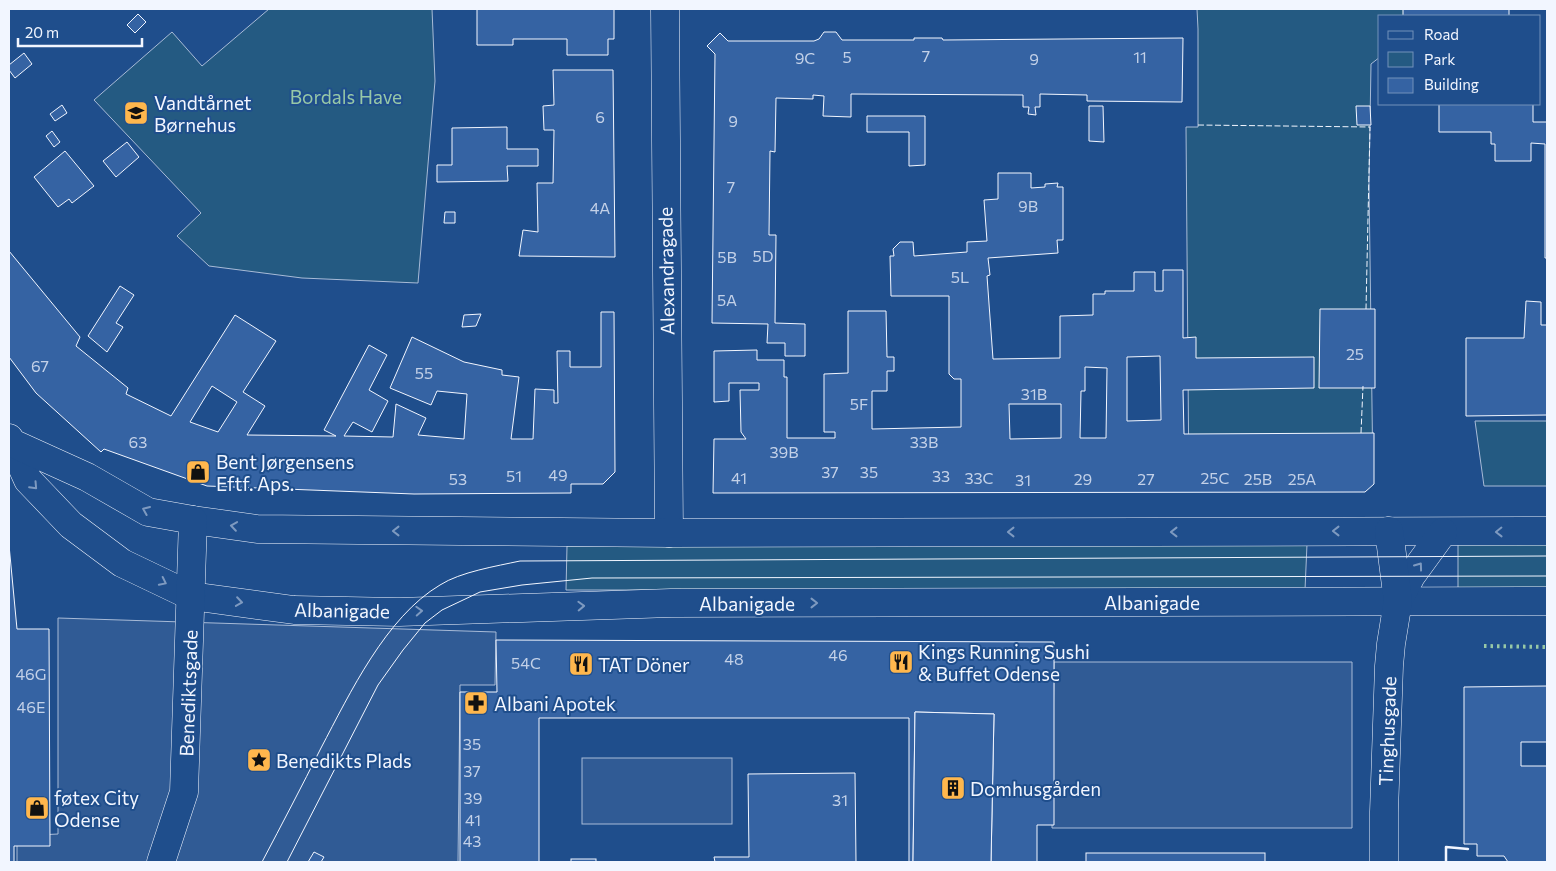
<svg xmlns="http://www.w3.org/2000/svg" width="1556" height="871" font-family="Commissioner,sans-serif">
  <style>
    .green { fill: #245a82; stroke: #a8bbd7 }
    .parking { fill: #305b95; stroke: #a8bbd7 }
    .building { fill: #3563a3; stroke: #f2f6ff; fill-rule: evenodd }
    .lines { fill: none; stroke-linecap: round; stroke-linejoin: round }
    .minor-casing { stroke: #f2f6ff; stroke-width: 29 }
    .secondary-casing { stroke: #f2f6ff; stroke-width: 29 }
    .minor { stroke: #1f4e8c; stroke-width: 28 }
    .secondary { stroke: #1f4e8c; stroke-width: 28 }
    .tram { stroke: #f2f6ff; stroke-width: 1 }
    .hedge { stroke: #97c8a6; stroke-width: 4; stroke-dasharray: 2.5 4; stroke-linecap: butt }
    .fence { stroke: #f2f6ff; stroke-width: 1; stroke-dasharray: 6 2.5; stroke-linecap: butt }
    .wall { stroke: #f2f6ff; stroke-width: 2.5 }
    .oneway { stroke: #7e9ac0 }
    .labels { text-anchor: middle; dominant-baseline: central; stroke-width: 4; stroke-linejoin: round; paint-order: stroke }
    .number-label { font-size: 16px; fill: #c3d1e8 }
    .park-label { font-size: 19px; fill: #97c8a6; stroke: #1f4e8c }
    .poi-label { font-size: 19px; fill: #f2f6ff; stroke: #1f4e8c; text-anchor: start }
    .street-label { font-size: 19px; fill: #f2f6ff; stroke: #1f4e8c }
  </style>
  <rect width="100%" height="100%" fill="#1f4e8c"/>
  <!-- green -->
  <g class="green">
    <polygon points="269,9 432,9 435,81 418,283 302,278 209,266 177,236 201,213 94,100 172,32 202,66"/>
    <polygon points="1197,9 1406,9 1405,16 1380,16 1380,57 1371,64 1369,183 1373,480 1189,491 1186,127 1198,127 1198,29"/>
    <polygon points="1475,421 1547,421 1547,486 1484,486"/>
    <polygon points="1547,542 1547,590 1458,590 1458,543"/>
    <polygon points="1307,544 1305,590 566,590 567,546"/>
  </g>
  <!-- parking -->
  <g class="parking">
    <polygon points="58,618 496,632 495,685 460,685 458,862 17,862 17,836 58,834"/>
    <polygon points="1054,662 1352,662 1352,828 1052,828"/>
    <rect x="582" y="758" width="150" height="66"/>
  </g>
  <!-- building -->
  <g class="building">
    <polygon points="477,9 614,9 614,39 608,39 608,55 567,55 567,39 513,39 513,45 477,45"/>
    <rect x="1403" y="9" width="106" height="7"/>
    <polygon points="138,14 146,22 135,33 127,25"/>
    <polygon points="824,32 836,32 842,40 914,40 914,38 942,38 943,40 1183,38 1182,102 1087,101 1087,95 1040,94 1040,107 1035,107 1036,115 1028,114 1029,107 1023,107 1023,95 851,94 851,117 823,116 824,96 813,95 813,99 776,98 775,152 770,151 769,235 776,235 775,323 805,324 805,356 785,356 785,343 767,343 768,324 712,323 715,54 707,46 720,33 728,41 814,41 819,39"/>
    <polygon points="24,53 32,64 15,78 9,70 9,65"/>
    <polygon points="553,70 613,70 615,257 519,256 523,230 538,232 537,183 553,183 554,130 544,130 543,106 554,105"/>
    <polygon points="1439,104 1533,104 1533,122 1547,122 1547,258 1545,258 1545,144 1531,143 1531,161 1495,161 1495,144 1491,144 1491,132 1439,132"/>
    <polygon points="62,105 67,113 55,121 50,114"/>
    <polygon points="1089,106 1103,106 1104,142 1089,141"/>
    <polygon points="1356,106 1370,106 1371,125 1357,125"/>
    <polygon points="867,116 925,116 925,165 909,166 909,132 867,132"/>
    <polygon points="507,127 507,149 538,149 538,166 507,166 508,181 437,182 437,165 452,165 452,128"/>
    <polygon points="52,131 60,142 54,147 46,136"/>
    <polygon points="127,142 139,157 116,177 103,161"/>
    <polygon points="65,151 94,186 72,203 69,199 58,207 34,177"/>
    <path d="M998,173h33v15l14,-1v-3l13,-1 -1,4h6v53h-6l1,13 -70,5 2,17 -3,1 6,83 67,-1v-42l33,-1v-21h12v-3h29v-19h21v19h8v-21h20v68l13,-1v21l118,-1v31l-131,2 1,44 190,-1v51l-9,8 -652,1 1,-54h32l-5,-7 -1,-42h19v-7h-30v18l-15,1v-51l43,-1v10h27v17h3v61h48v-6h-11v-58l24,-1v-62h38l1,46h7v14h-7v20h-15v38l89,-2v-48h-7l-5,-5v-78h-58l-1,-40h4l-1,-7 7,-7h13l1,14 53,-4v-10l20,-1 -3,-41 14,-1zM1160,356l1,64 -34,1v-64zM1085,367l22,1 -1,70h-26l1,-47h4zM1009,404h52v34l-51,1z"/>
    <polygon points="445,212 455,212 455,223 444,223"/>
    <path d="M9,251l71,86 -4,9 52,42 -2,6 45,22 64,-101 41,26 -33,51 22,14 -18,29 89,1 -12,-6 45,-85 18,10 -18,35 19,11 -16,31 -19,-10 -9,14 49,1 3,-33 30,14 -8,17 46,4 3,-45 -30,-3 -6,14 -41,-17 22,-51 52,25 38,8v5l17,2 -8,62h22l2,-50 19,1v13h4l-1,-52h13v16h31v-55h13l1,160 -12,12h-32v9l-157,1 -207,-8 -103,-37 -3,3 -65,-59 -27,-36zM212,386l25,16 -19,30 -28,-10z"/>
    <polygon points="120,286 134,295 116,323 123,327 107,352 88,336"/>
    <polygon points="1526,301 1541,302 1541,325 1547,325 1547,415 1466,416 1466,338 1524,338"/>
    <polygon points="1320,309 1375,309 1375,388 1319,388"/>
    <polygon points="481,314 476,326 462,327 464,315"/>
    <polygon points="9,545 17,629 49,629 50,846 14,846 14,862 9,862"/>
    <polygon points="496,640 1054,642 1054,825 1037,825 1037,862 991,862 994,714 915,712 913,862 909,862 909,718 539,718 539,862 460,862 460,692 497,692"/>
    <polygon points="1547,686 1547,742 1521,742 1521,766 1547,766 1547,862 1508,862 1504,856 1477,856 1477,844 1464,844 1464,687"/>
    <polygon points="915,712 994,714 991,862 913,862"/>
    <polygon points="855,773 856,862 715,862 714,857 749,857 748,774"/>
    <polygon points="314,852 324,857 321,862 308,862"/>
    <rect x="1086" y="853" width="179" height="9"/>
    <rect x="571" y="859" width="25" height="3"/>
  </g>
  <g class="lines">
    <defs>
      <g id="minor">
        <polyline points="665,9 669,533"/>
        <polyline points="193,520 257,529 669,533 1547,531"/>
        <polyline points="191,596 294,610 399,612 671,603 1547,601"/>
        <polyline points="1398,601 1411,576 1443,532"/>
        <polyline points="1384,862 1384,812 1389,666 1391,644 1398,601 1389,531"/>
      </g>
      <g id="secondary">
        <polyline points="9,438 28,480 71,525 122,563 191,596"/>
        <polyline points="12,443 87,477 148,512 193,520 184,792 161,862"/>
      </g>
    </defs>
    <!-- minor casing -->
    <use href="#minor" class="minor-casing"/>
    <!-- secondary casing -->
    <use href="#secondary" class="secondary-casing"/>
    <!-- minor -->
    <use href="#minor" class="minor"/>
    <!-- secondary -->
    <use href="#secondary" class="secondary"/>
    <!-- tram -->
    <g class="tram">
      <path d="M262,862c20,-38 40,-76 59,-114 29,-55 65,-131 119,-163 20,-13 57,-19 80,-24l1027,-5"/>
      <polyline points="287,862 378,685 403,650 425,623 442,610 480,592 522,585 592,578 1547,576"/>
    </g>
    <!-- hedge -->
    <polyline class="hedge" points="1484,646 1547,647"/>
    <!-- fence -->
    <g class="fence">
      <polyline points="1198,125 1370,127 1366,309"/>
      <polyline points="1361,433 1363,386"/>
    </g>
    <!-- wall -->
    <polyline class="wall" points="1446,862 1446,847 1468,849"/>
  </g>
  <!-- one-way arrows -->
  <defs><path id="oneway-chevron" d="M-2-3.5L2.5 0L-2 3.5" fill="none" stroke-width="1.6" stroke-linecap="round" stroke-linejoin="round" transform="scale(1.25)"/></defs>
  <g class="oneway">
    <use href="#oneway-chevron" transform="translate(34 486) rotate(47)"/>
    <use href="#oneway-chevron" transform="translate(146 510) rotate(-157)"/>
    <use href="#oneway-chevron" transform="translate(234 526) rotate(-172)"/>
    <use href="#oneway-chevron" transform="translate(396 531) rotate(-180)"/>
    <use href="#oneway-chevron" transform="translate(1336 531) rotate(180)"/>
    <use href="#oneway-chevron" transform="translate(1011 532) rotate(180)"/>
    <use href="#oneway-chevron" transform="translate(1174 532) rotate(180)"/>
    <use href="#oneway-chevron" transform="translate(1499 532) rotate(179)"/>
    <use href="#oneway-chevron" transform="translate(1419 566) rotate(-54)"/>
    <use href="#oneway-chevron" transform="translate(163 582) rotate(26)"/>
    <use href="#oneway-chevron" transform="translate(239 602) rotate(8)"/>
    <use href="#oneway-chevron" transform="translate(814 603)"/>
    <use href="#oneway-chevron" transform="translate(581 606) rotate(-2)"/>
    <use href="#oneway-chevron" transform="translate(419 611) rotate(-3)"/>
  </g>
  <!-- icons -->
  <defs>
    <symbol id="school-square" viewBox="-11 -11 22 22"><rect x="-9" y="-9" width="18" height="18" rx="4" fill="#ffb74d" stroke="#1f4e8c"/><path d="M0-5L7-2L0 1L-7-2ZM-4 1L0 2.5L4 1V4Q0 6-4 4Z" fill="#111"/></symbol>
    <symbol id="shop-square" viewBox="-11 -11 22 22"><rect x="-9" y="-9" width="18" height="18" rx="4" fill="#ffb74d" stroke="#1f4e8c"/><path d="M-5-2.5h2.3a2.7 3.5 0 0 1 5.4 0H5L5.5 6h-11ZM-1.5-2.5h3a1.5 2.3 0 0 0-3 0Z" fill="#111"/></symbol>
    <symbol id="restaurant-square" viewBox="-11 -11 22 22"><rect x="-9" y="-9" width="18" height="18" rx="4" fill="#ffb74d" stroke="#1f4e8c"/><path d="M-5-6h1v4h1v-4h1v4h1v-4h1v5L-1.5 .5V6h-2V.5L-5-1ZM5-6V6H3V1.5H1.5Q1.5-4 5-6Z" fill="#111"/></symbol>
    <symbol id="pharmacy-square" viewBox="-11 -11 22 22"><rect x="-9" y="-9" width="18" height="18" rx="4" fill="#ffb74d" stroke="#1f4e8c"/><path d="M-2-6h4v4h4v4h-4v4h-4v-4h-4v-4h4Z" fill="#111"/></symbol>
    <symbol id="sight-square" viewBox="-11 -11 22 22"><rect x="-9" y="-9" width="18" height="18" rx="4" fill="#ffb74d" stroke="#1f4e8c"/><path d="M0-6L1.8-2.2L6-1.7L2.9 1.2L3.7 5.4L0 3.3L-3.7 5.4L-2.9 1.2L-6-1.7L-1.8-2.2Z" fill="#111"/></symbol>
    <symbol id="building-square" viewBox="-11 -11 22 22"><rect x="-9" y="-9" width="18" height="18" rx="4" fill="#ffb74d" stroke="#1f4e8c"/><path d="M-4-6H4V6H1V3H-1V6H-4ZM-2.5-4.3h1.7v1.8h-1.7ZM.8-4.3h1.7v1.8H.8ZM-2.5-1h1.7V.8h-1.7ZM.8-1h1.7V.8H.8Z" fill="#111"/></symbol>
  </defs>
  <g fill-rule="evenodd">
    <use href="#school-square" x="122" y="99" width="28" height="28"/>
    <use href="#shop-square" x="184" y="458" width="28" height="28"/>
    <use href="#restaurant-square" x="887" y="648" width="28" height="28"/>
    <use href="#restaurant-square" x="567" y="650" width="28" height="28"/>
    <use href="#pharmacy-square" x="462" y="689" width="28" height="28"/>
    <use href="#sight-square" x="245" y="746" width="28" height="28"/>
    <use href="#building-square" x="939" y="774" width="28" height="28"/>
    <use href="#shop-square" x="23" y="794" width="28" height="28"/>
  </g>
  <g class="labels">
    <!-- number labels -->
    <g class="number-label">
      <text x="926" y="55">7</text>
      <text x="847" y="56">5</text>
      <text x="1140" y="56">11</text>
      <text x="805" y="57">9C</text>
      <text x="1034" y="58">9</text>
      <text x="600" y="116">6</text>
      <text x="733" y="120">9</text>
      <text x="731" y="186">7</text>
      <text x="1028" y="205">9B</text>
      <text x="600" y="207">4A</text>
      <text x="763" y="255">5D</text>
      <text x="727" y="256">5B</text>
      <text x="960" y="276">5L</text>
      <text x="727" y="299">5A</text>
      <text x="1355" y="353">25</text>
      <text x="40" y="365">67</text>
      <text x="424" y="372">55</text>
      <text x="1034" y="393">31B</text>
      <text x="859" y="403">5F</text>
      <text x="138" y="441">63</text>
      <text x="924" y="441">33B</text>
      <text x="784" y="451">39B</text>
      <text x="830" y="471">37</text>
      <text x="869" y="471">35</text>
      <text x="558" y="474">49</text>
      <text x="514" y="475">51</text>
      <text x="941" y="475">33</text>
      <text x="739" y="477">41</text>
      <text x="979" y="477">33C</text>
      <text x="1215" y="477">25C</text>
      <text x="458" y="478">53</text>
      <text x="1083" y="478">29</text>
      <text x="1146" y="478">27</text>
      <text x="1258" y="478">25B</text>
      <text x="1302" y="478">25A</text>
      <text x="1023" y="479">31</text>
      <text x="838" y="654">46</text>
      <text x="734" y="658">48</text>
      <text x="526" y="662">54C</text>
      <text x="31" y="673">46G</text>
      <text x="31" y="706">46E</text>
      <text x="472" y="743">35</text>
      <text x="472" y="770">37</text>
      <text x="473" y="797">39</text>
      <text x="840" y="799">31</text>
      <text x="473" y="819">41</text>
      <text x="472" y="840">43</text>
    </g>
    <!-- park labels -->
    <g class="park-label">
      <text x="346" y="96">Bordals Have</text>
    </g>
    <!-- poi labels -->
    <g class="poi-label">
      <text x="154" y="102">Vandtårnet<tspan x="154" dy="22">Børnehus</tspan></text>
      <text x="216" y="461">Bent Jørgensens<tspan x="216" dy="22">Eftf. Aps.</tspan></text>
      <text x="918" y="651">Kings Running Sushi<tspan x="918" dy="22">&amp; Buffet Odense</tspan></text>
      <text x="598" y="664">TAT Döner</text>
      <text x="494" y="703">Albani Apotek</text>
      <text x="276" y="760">Benedikts Plads</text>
      <text x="970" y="788">Domhusgården</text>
      <text x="54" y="797">føtex City<tspan x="54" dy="22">Odense</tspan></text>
    </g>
    <!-- street labels -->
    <g class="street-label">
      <text transform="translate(666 271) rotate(-91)">Alexandragade</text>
      <text x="1152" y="602">Albanigade</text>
      <text x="747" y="603">Albanigade</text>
      <text transform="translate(342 610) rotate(1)">Albanigade</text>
      <text transform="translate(188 693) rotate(-88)">Benediktsgade</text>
      <text transform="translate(1387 731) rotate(-88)">Tinghusgade</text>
    </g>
  </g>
  <!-- border -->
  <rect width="1556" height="871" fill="none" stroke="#f2f6ff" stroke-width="20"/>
  <!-- legend -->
  <rect x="1378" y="15" width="162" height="90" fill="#1f4e8c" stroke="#7391ba"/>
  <rect x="1388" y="31" width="25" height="8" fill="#1f4e8c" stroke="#7391ba"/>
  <text x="1424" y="40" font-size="15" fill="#f2f6ff">Road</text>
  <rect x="1388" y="52" width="25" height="15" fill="#245a82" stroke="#7391ba"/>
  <text x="1424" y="65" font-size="15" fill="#f2f6ff">Park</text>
  <rect x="1388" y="78" width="25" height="15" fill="#3563a3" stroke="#7391ba"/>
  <text x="1424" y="90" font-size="15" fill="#f2f6ff">Building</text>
  <!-- scale -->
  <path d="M18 38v8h124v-8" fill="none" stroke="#f2f6ff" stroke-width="2.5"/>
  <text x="25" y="38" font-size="15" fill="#f2f6ff" stroke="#1f4e8c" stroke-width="4" paint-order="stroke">20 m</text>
</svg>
